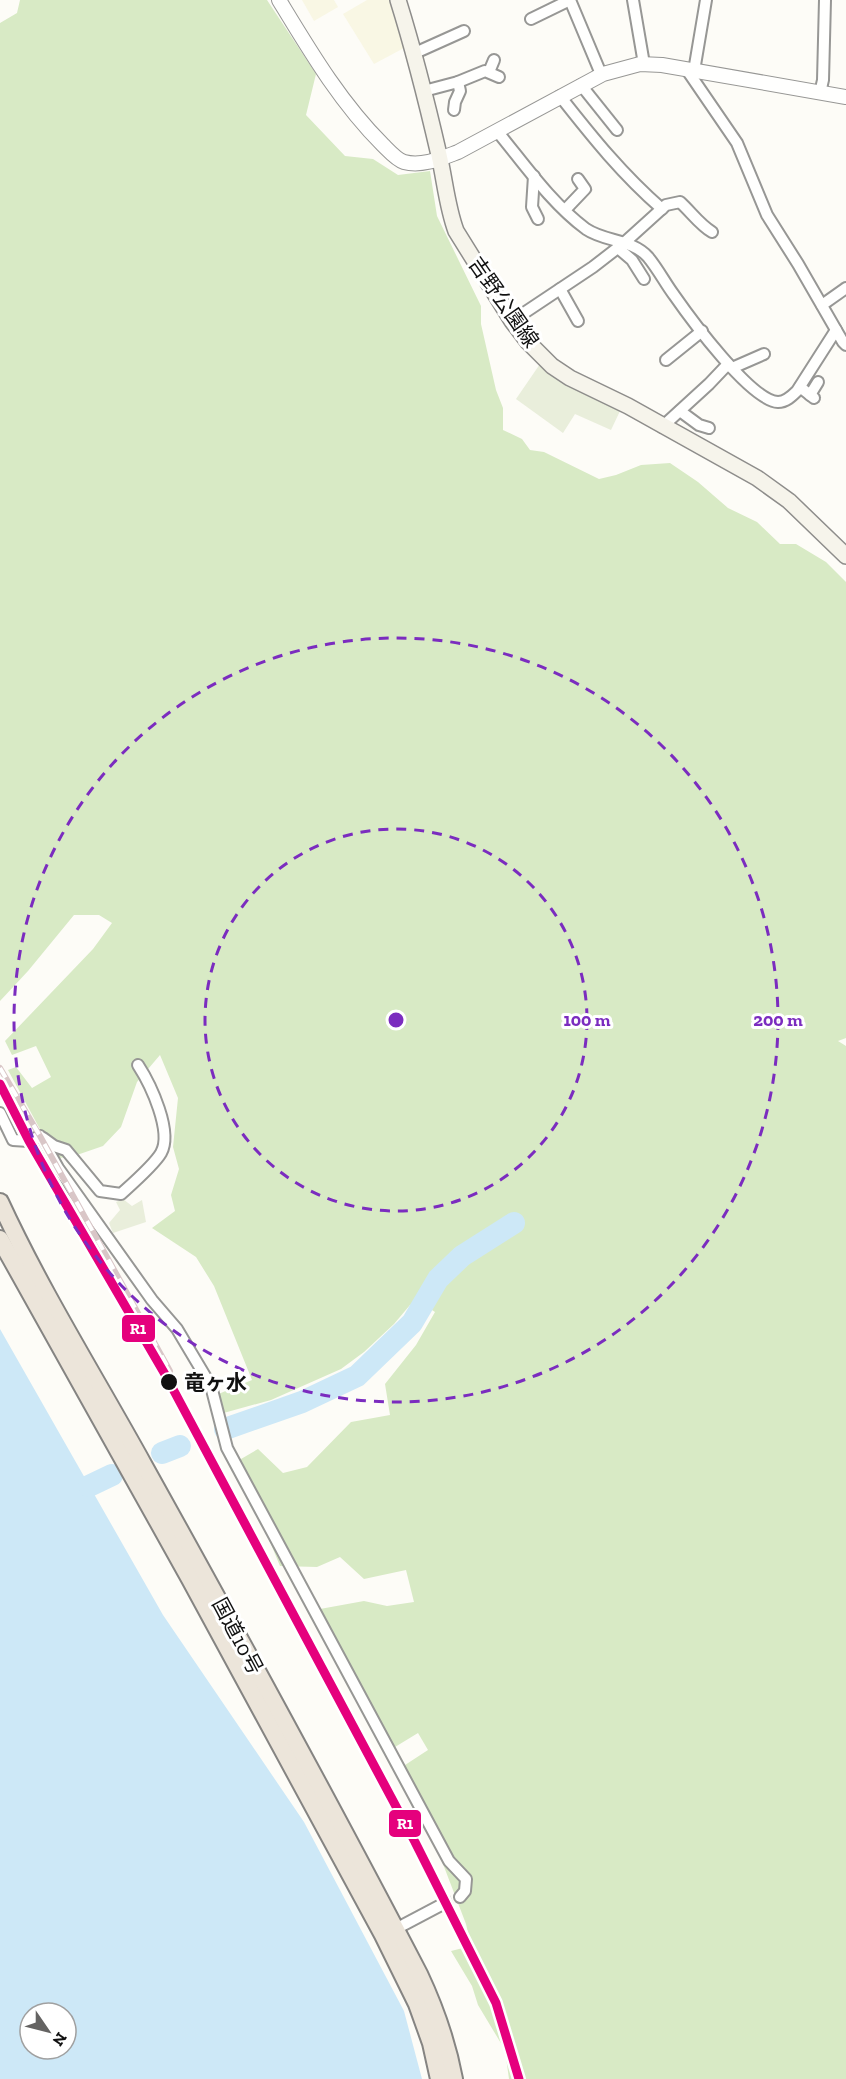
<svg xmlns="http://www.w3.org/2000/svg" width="846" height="2079" font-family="'Zilla Slab','Noto Sans JP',serif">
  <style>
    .farmland { fill: #f9f7e4 }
    .forest { fill: #d8eac5 }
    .cemetery { fill: #e9eedb }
    .water { fill: #cde8f7; fill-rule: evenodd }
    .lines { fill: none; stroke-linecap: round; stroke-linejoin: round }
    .river { stroke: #cde8f7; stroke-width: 22 }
    .minor-tunnel { stroke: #dad9d4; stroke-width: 10; stroke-dasharray: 10 5; stroke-linecap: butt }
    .minor-casing { stroke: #979795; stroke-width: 14 }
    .tertiary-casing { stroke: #979795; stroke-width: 16 }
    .secondary-casing { stroke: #8e8d8b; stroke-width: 18 }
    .trunk-casing { stroke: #858482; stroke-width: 20 }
    .minor { stroke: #fffffe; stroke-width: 10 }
    .tertiary { stroke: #fffffe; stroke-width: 14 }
    .secondary { stroke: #f6f4eb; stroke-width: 15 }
    .trunk { stroke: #ece5da; stroke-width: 16 }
    .rail-casing { stroke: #d9c6c7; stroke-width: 6 }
    .rail { stroke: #fff; stroke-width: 4; stroke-dasharray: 11; stroke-linecap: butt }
    .rail-1-casing { stroke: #fff; stroke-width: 14 }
    .rail-1 { stroke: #e5007d; stroke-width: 9 }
    .ring { fill: none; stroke: #7b2cbf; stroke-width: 3; stroke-dasharray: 10 8 }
    .stop-dot { fill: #111; stroke: #fff; stroke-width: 2 }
    .labels { text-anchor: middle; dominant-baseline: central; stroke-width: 6; stroke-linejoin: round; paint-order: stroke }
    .street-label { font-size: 21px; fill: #111; stroke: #fff }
    .stop-label { font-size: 21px; font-weight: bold; fill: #111; stroke: #fff; text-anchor: start }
    .centre { fill: #7b2cbf; stroke: #fff; stroke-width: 3 }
    .ring-label { font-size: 18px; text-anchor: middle; font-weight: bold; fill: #7b2cbf; stroke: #fff; stroke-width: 6; stroke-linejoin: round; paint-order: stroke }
    .line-badge { stroke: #fff; stroke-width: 2 }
    .badge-label { font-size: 16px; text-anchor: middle; font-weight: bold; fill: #fff }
  </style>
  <rect width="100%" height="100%" fill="#fdfcf7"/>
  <!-- farmland -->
  <g class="farmland">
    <polygon points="302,0 334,0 338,7 314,21"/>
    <polygon points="367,0 391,0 404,48 374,64 343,14"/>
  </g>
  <!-- forest -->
  <polygon class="forest" points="20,0 267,0 316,74 306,115 345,156 373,159 398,175 430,171 437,216 481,306 481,324 496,390 503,408 503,430 522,439 530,450 544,452 599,479 616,475 641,465 670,463 698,482 728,508 757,522 780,544 796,544 826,562 846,582 846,1038 838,1041 846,1046 846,2079 509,2079 505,2050 478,2005 472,1986 451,1951 471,1946 466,1924 405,1765 428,1750 418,1733 395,1747 312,1615 320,1609 364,1601 387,1606 414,1602 406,1570 364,1579 340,1557 317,1567 280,1566 239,1467 241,1459 258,1449 283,1473 307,1467 351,1422 390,1415 385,1384 416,1345 435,1312 420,1302 410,1305 394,1324 364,1352 341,1369 271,1400 220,1414 216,1395 252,1380 214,1286 196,1257 152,1228 175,1211 171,1195 179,1169 173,1147 178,1098 160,1055 137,1082 121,1127 103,1146 74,1156 59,1158 42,1133 8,1070 16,1067 32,1088 51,1077 36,1046 12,1055 5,1041 93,949 112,923 99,915 74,915 28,971 0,1001 0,23 17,13"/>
  <!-- cemetery -->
  <g class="cemetery">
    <polygon points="540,364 570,386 620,411 611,430 575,414 563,433 516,399"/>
    <polygon points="123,1199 132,1206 142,1200 146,1222 113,1233 109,1223 120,1210 116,1202"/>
  </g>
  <!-- water -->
  <path class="water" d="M0,1329l163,286 141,207 100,189 18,68h-422zM30,2013h36v36h-36z"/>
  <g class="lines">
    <!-- river -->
    <g class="river">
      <polyline points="225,1429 302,1402 357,1376 412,1323 438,1279 462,1256 514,1223"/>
      <polyline points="162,1453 180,1446"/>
      <polyline points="89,1486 112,1475"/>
    </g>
    <!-- minor-tunnel -->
    <polyline class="minor-tunnel" points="443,1904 460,1897"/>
    <defs>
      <g id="minor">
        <polyline points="570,0 601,74"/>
        <polyline points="633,0 644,64"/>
        <polyline points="531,19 570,0"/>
        <polyline points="415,53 464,31"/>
        <polyline points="687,70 737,143 767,215 798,264 843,342 846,345"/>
        <polyline points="694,71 706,0"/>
        <polyline points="489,72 494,60"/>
        <polyline points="581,85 617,130"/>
        <polyline points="424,91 458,82 485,71 499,77"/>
        <polyline points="820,93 823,80 825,0"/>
        <path d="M560,96c33,42 62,78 102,113"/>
        <polyline points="454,110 455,102 460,91 458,82"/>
        <path d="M497,131c28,34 54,72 89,98 19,13 46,10 62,28 10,12 17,26 26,38 16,23 77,106 104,107 8,0 14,-6 19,-11l39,-61"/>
        <polyline points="534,176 532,207 538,219"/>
        <polyline points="565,210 585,189 578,179"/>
        <polyline points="618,248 632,260 644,279"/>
        <polyline points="560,289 578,321"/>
        <polyline points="822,305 846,288"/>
        <path d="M512,321l81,-54 31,-24 42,-38 14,-3c11,10 20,23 32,30"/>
        <polyline points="666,360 702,331"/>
        <polyline points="732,368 764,354"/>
        <polyline points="800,387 814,398"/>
        <polyline points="810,395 818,382"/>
        <polyline points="680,411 699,425 709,428"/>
        <polyline points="662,427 709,384 728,364"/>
        <polyline points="0,1113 13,1140 29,1141 40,1136 58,1168 152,1300 177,1329 211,1386 227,1448 449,1861 466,1879 465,1891 460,1897"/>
        <path d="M43,1138l11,8 12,4 34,41 21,3c11,-10 33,-29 40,-41 12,-21 -10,-68 -23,-88"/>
        <polyline points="390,1932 443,1904"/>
      </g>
      <path id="tertiary" d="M279,0c31,51 61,102 104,145 6,6 14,15 21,17 18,5 38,-4 54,-10l145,-78 37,-10 22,1 184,32"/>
      <path id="secondary" d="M398,0c16,51 29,103 41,155 6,26 8,52 17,76l56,90 16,21 24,24 18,12 58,28 129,72 32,23 57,55"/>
      <g id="trunk">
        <path d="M0,1202c42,91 95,175 143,262 94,169 187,339 276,510 16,34 28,68 35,105"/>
        <polyline points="0,1239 190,1579 383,1935 417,2004 431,2043 439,2079"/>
      </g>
    </defs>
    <!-- minor casing -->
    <use href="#minor" class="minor-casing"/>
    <!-- tertiary casing -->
    <use href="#tertiary" class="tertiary-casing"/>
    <!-- secondary casing -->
    <use href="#secondary" class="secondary-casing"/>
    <!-- trunk casing -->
    <use href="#trunk" class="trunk-casing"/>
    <!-- minor -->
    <use href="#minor" class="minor"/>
    <!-- tertiary -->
    <use href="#tertiary" class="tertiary"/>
    <!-- secondary -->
    <use href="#secondary" class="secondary"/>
    <!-- trunk -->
    <use href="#trunk" class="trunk"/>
    <defs>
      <polyline id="rail" points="0,1068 40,1136 170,1371"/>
    </defs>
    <!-- rail casing -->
    <use href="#rail" class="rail-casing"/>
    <!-- rail -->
    <use href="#rail" class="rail"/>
    <defs>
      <polyline id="rail-1" points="0,1084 29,1141 166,1376 415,1842 496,2003 519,2079"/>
    </defs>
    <!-- rail-1 casing -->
    <use href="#rail-1" class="rail-1-casing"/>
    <!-- rail-1 -->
    <use href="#rail-1" class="rail-1"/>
  </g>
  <!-- distance rings -->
  <g class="ring">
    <circle cx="396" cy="1020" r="191"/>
    <circle cx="396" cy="1020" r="382"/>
  </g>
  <!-- markers -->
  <circle class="stop-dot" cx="169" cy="1382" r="9"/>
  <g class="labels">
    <!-- street labels -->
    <g class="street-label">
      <text transform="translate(504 302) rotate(55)">吉野公園線</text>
      <text transform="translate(238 1636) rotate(62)">国道10号</text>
    </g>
    <!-- stop labels -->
    <g class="stop-label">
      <text x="184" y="1382">竜ヶ水</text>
    </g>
  </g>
  <circle cx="396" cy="1020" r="9" class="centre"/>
  <g class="ring-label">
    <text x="587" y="1026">100 m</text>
    <text x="778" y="1026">200 m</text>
  </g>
  <g class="line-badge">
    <rect x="121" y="1314" width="35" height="29" rx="6" fill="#e5007d"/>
    <rect x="388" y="1809" width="34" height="29" rx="6" fill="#e5007d"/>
  </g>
  <g class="badge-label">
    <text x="138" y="1334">R1</text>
    <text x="405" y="1829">R1</text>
  </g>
  <!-- north arrow -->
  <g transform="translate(48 2031) rotate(125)"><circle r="28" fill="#ffffff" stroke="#a0a0a0" stroke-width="1.5"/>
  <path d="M0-4.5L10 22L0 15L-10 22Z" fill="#646362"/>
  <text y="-9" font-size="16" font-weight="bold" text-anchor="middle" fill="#111111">N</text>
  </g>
</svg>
